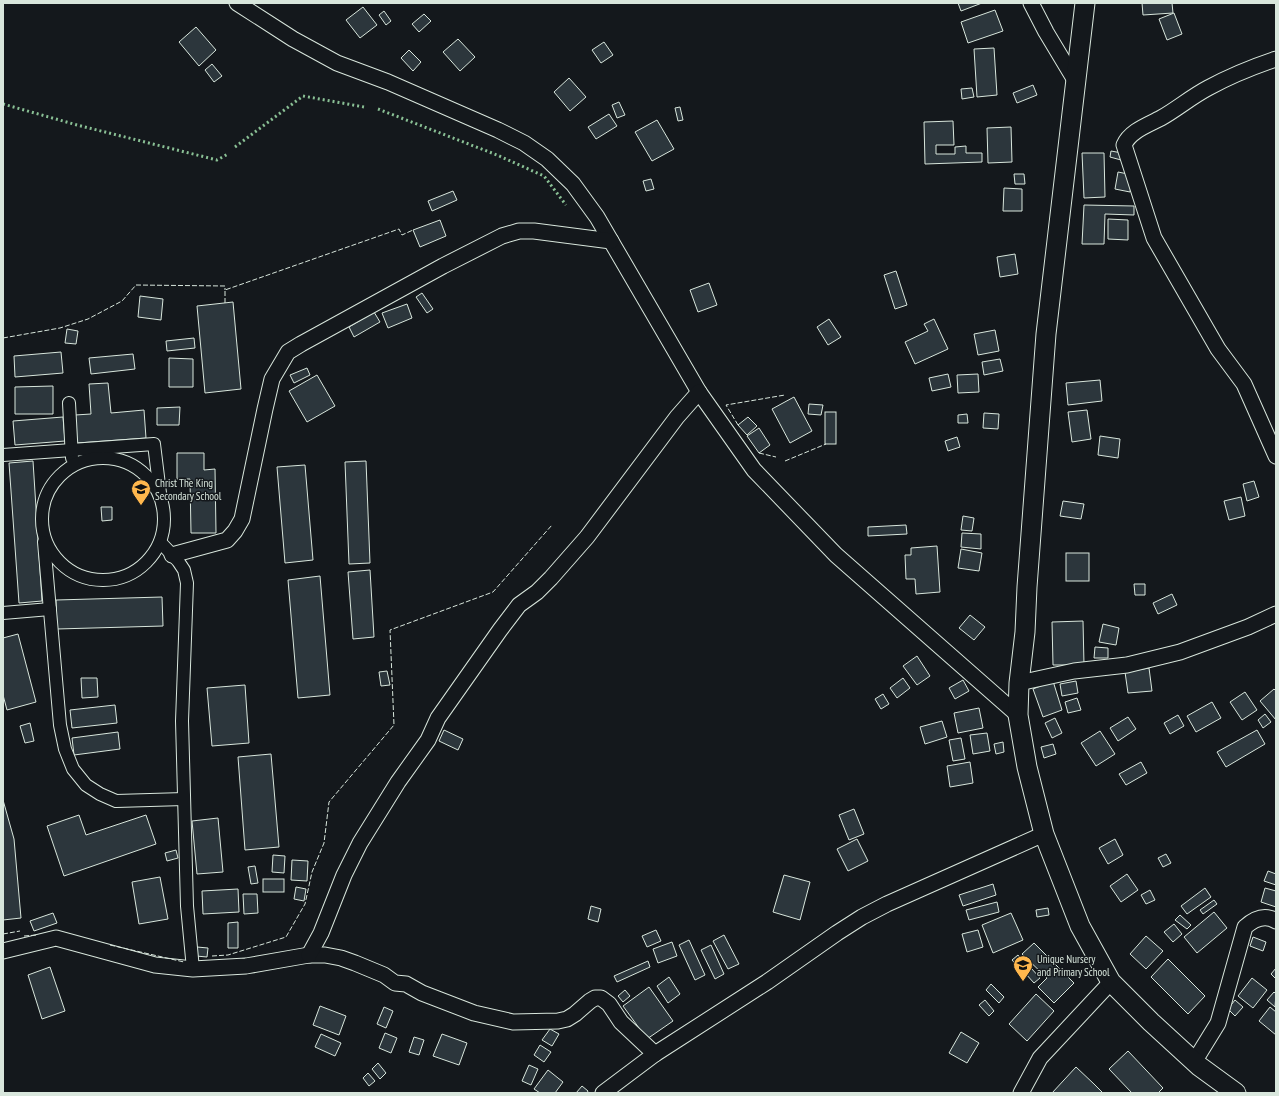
<svg xmlns="http://www.w3.org/2000/svg" width="1279" height="1096" font-family="'PT Sans Narrow',sans-serif">
  <style>
    .building { fill: #2c363c; stroke: #d8e6dc }
    .lines { fill: none; stroke-linecap: round; stroke-linejoin: round }
    .pedestrian-casing { stroke: #d8e6dc; stroke-width: 14 }
    .minor-casing { stroke: #d8e6dc; stroke-width: 17 }
    .tertiary-casing { stroke: #d8e6dc; stroke-width: 21 }
    .pedestrian { stroke: #14181c; stroke-width: 12 }
    .minor { stroke: #14181c; stroke-width: 15 }
    .tertiary { stroke: #14181c; stroke-width: 19 }
    .hedge { stroke: #8ac095; stroke-width: 3; stroke-dasharray: 2 3; stroke-linecap: butt }
    .fence { stroke: #d8e6dc; stroke-width: 1; stroke-dasharray: 5 2; stroke-linecap: butt }
    .labels { text-anchor: middle; dominant-baseline: central; stroke-width: 3; stroke-linejoin: round; paint-order: stroke }
    .poi-label { font-size: 11px; fill: #d8e6dc; stroke: #14181c; text-anchor: start }
  </style>
  <rect width="100%" height="100%" fill="#14181c"/>
  <!-- building -->
  <g class="building">
    <polygon points="958,3 982,3 961,11"/>
    <polygon points="1142,3 1172,3 1173,13 1143,15"/>
    <polygon points="363,7 377,25 360,38 346,20"/>
    <polygon points="995,10 1003,31 968,43 961,22"/>
    <polygon points="384,11 391,21 386,25 379,15"/>
    <polygon points="1174,13 1182,34 1167,40 1159,19"/>
    <polygon points="424,14 431,21 419,32 412,24"/>
    <polygon points="196,27 216,50 199,66 179,42"/>
    <polygon points="458,39 475,57 460,71 443,52"/>
    <polygon points="604,42 613,55 601,63 592,50"/>
    <polygon points="994,48 997,95 977,97 974,49"/>
    <polygon points="409,50 421,62 413,71 401,58"/>
    <polygon points="212,64 222,76 214,82 205,70"/>
    <polygon points="569,78 586,97 570,111 554,92"/>
    <polygon points="1033,85 1037,95 1017,103 1013,93"/>
    <polygon points="972,88 974,97 962,99 961,89"/>
    <polygon points="619,102 625,115 617,118 612,105"/>
    <polygon points="680,107 683,120 678,121 675,108"/>
    <polygon points="609,114 617,126 596,139 588,127"/>
    <polygon points="657,120 674,149 652,161 635,132"/>
    <polygon points="953,121 954,145 936,145 936,154 955,154 955,147 966,146 966,153 982,153 982,162 925,164 924,122"/>
    <polygon points="1011,127 1012,162 988,163 987,128"/>
    <polygon points="1111,151 1122,153 1121,160 1110,157"/>
    <polygon points="1082,153 1104,153 1105,197 1084,198"/>
    <polygon points="1118,172 1133,175 1130,192 1115,189"/>
    <polygon points="1014,174 1024,174 1025,184 1015,184"/>
    <polygon points="651,179 654,189 646,191 643,181"/>
    <polygon points="1004,188 1022,189 1022,211 1003,211"/>
    <polygon points="453,191 457,200 432,211 428,201"/>
    <polygon points="1084,205 1134,206 1134,215 1105,214 1104,244 1082,244"/>
    <polygon points="1108,219 1128,220 1128,240 1108,239"/>
    <polygon points="440,220 446,236 420,247 413,230"/>
    <polygon points="1015,254 1018,274 1000,277 997,257"/>
    <polygon points="896,271 907,305 895,309 884,275"/>
    <polygon points="709,283 717,305 698,312 690,290"/>
    <polygon points="422,293 433,309 427,313 416,297"/>
    <polygon points="140,296 163,299 161,320 138,317"/>
    <polygon points="233,302 241,389 205,393 197,306"/>
    <polygon points="407,304 412,318 388,328 382,313"/>
    <polygon points="374,312 380,322 354,337 349,327"/>
    <polygon points="829,319 841,337 828,345 817,327"/>
    <polygon points="934,319 948,349 915,364 905,342 928,331 924,324"/>
    <polygon points="67,329 78,331 76,344 65,343"/>
    <polygon points="995,330 999,351 978,355 974,334"/>
    <polygon points="194,338 195,348 167,351 166,341"/>
    <polygon points="61,352 63,373 15,377 14,356"/>
    <polygon points="133,354 135,369 91,374 89,358"/>
    <polygon points="169,358 193,359 193,387 169,387"/>
    <polygon points="1000,359 1003,371 984,375 982,362"/>
    <polygon points="307,368 310,375 294,383 290,375"/>
    <polygon points="948,374 951,387 932,391 929,378"/>
    <polygon points="978,374 979,392 958,393 957,375"/>
    <polygon points="317,375 335,406 307,422 289,391"/>
    <polygon points="1100,380 1102,401 1068,405 1066,383"/>
    <polygon points="108,383 111,413 144,410 146,438 77,443 75,415 91,414 89,384"/>
    <polygon points="53,386 53,414 15,414 15,387"/>
    <polygon points="794,397 812,431 790,443 772,409"/>
    <polygon points="809,404 823,405 821,415 808,414"/>
    <polygon points="180,407 179,425 157,425 157,408"/>
    <polygon points="1087,410 1091,439 1072,442 1068,412"/>
    <rect x="825" y="412" width="11" height="32"/>
    <polygon points="984,413 999,414 998,429 983,428"/>
    <polygon points="967,414 968,423 958,423 958,415"/>
    <polygon points="63,417 65,441 15,445 13,421"/>
    <polygon points="748,417 757,426 747,435 738,425"/>
    <polygon points="759,428 770,445 759,453 747,436"/>
    <polygon points="1100,436 1120,439 1118,458 1098,455"/>
    <polygon points="957,437 960,447 948,451 945,441"/>
    <polygon points="177,453 204,453 204,470 215,469 216,533 191,533 190,479 177,479"/>
    <polygon points="33,461 42,601 19,603 9,463"/>
    <polygon points="366,461 370,563 349,564 345,462"/>
    <polygon points="305,465 313,560 285,563 277,467"/>
    <polygon points="1254,481 1259,497 1247,501 1243,484"/>
    <polygon points="1241,497 1245,516 1229,520 1224,501"/>
    <polygon points="1063,501 1084,504 1081,519 1060,516"/>
    <polygon points="101,507 112,507 112,520 102,521"/>
    <polygon points="963,516 974,518 972,531 961,530"/>
    <polygon points="906,525 907,534 868,536 868,527"/>
    <polygon points="962,533 981,534 981,549 961,547"/>
    <polygon points="937,546 940,592 916,594 915,579 906,579 905,555 911,555 911,548"/>
    <polygon points="961,549 982,553 979,571 958,568"/>
    <rect x="1066" y="553" width="23" height="28"/>
    <polygon points="370,570 374,637 353,639 348,572"/>
    <polygon points="320,576 330,695 298,698 288,580"/>
    <polygon points="1134,584 1145,584 1145,595 1135,595"/>
    <polygon points="1172,594 1177,605 1158,614 1153,603"/>
    <polygon points="162,597 163,626 57,629 56,600"/>
    <polygon points="970,615 985,627 974,640 959,628"/>
    <polygon points="1083,621 1084,665 1053,665 1052,622"/>
    <polygon points="1103,624 1119,628 1116,645 1099,642"/>
    <polygon points="18,634 36,702 7,710 3,695 3,638"/>
    <polygon points="1095,647 1108,648 1108,658 1094,658"/>
    <polygon points="917,656 930,676 917,685 903,666"/>
    <polygon points="1149,668 1152,691 1128,693 1125,672"/>
    <polygon points="387,671 390,685 381,686 379,672"/>
    <polygon points="81,678 97,678 98,697 82,698"/>
    <polygon points="903,678 910,688 897,698 890,688"/>
    <polygon points="963,680 969,691 955,699 949,688"/>
    <polygon points="1053,681 1062,710 1043,717 1033,689"/>
    <polygon points="1076,681 1078,693 1062,696 1060,684"/>
    <polygon points="245,685 249,743 212,746 207,688"/>
    <polygon points="1274,689 1276,691 1276,720 1260,701"/>
    <polygon points="1245,692 1257,710 1242,720 1230,702"/>
    <polygon points="883,694 889,704 881,709 875,699"/>
    <polygon points="1077,698 1081,710 1068,713 1065,702"/>
    <polygon points="1212,702 1221,718 1196,732 1187,716"/>
    <polygon points="115,705 117,723 72,728 70,710"/>
    <polygon points="979,708 983,728 958,733 954,713"/>
    <polygon points="1265,714 1271,722 1263,728 1258,720"/>
    <polygon points="1178,715 1184,726 1170,734 1164,723"/>
    <polygon points="1128,717 1136,729 1118,741 1110,728"/>
    <polygon points="1055,718 1062,733 1052,738 1045,723"/>
    <polygon points="942,721 947,737 925,744 920,727"/>
    <polygon points="30,723 34,741 25,743 20,726"/>
    <polygon points="444,730 463,739 458,750 439,741"/>
    <polygon points="1257,730 1265,744 1226,767 1217,752"/>
    <polygon points="1100,731 1115,754 1096,766 1081,743"/>
    <polygon points="118,732 120,749 74,755 72,738"/>
    <polygon points="987,733 990,751 973,754 970,735"/>
    <polygon points="961,738 965,759 953,761 949,740"/>
    <polygon points="1003,742 1004,752 996,754 994,744"/>
    <polygon points="1053,744 1056,754 1044,758 1041,747"/>
    <polygon points="271,754 279,847 245,850 238,757"/>
    <polygon points="970,762 973,783 950,787 947,766"/>
    <polygon points="1141,762 1147,773 1126,785 1119,774"/>
    <polygon points="3,800 14,839 21,918 3,920"/>
    <polygon points="854,809 864,834 849,840 839,815"/>
    <polygon points="79,815 86,835 146,815 156,844 64,876 47,826"/>
    <polygon points="218,818 223,872 197,874 192,821"/>
    <polygon points="857,839 868,861 848,871 837,849"/>
    <polygon points="1115,839 1123,855 1108,864 1099,848"/>
    <polygon points="176,850 178,858 167,861 165,853"/>
    <polygon points="1166,854 1171,863 1163,867 1158,858"/>
    <polygon points="273,855 285,856 284,873 272,872"/>
    <polygon points="292,860 308,861 307,881 291,880"/>
    <polygon points="255,866 258,883 251,884 248,867"/>
    <polygon points="1268,871 1276,874 1276,885 1264,881"/>
    <polygon points="1127,874 1138,890 1121,902 1110,886"/>
    <polygon points="784,875 810,882 800,920 773,912"/>
    <polygon points="160,877 168,919 139,924 132,882"/>
    <rect x="263" y="879" width="21" height="13"/>
    <polygon points="993,884 996,895 963,906 959,895"/>
    <polygon points="296,887 306,889 304,901 294,899"/>
    <polygon points="1205,888 1211,897 1187,914 1181,906"/>
    <polygon points="1265,888 1276,891 1276,907 1261,902"/>
    <polygon points="238,889 239,912 203,914 202,891"/>
    <polygon points="1150,890 1155,900 1146,904 1141,895"/>
    <polygon points="243,894 257,894 258,913 244,914"/>
    <polygon points="1214,900 1217,904 1203,914 1200,910"/>
    <polygon points="997,902 999,912 969,920 966,910"/>
    <polygon points="591,906 601,909 598,922 588,919"/>
    <polygon points="1048,908 1049,915 1037,917 1036,910"/>
    <polygon points="1214,912 1227,928 1197,953 1184,937"/>
    <polygon points="53,913 57,923 34,931 30,921"/>
    <polygon points="1011,913 1023,940 993,953 982,925"/>
    <polygon points="1180,915 1191,925 1187,929 1175,920"/>
    <polygon points="238,922 238,948 228,948 228,923"/>
    <polygon points="1174,924 1182,934 1173,942 1164,932"/>
    <polygon points="656,930 661,941 647,947 642,936"/>
    <polygon points="978,930 983,947 967,952 962,934"/>
    <polygon points="724,935 739,964 728,969 713,941"/>
    <polygon points="1146,936 1163,951 1146,969 1130,954"/>
    <polygon points="1253,937 1266,942 1263,951 1250,946"/>
    <polygon points="689,940 705,975 695,980 679,945"/>
    <polygon points="672,942 677,956 658,963 653,949"/>
    <polygon points="1034,943 1074,983 1054,1003 1038,987 1047,978 1022,954"/>
    <polygon points="711,945 724,974 715,979 701,950"/>
    <polygon points="197,947 208,948 207,957 196,956"/>
    <polygon points="1018,955 1025,965 1020,969 1012,960"/>
    <polygon points="1168,959 1205,996 1188,1014 1151,977"/>
    <polygon points="648,961 650,967 617,982 614,976"/>
    <polygon points="50,967 65,1011 42,1019 28,975"/>
    <polygon points="1031,968 1040,978 1034,983 1025,973"/>
    <polygon points="1276,968 1276,979 1271,974"/>
    <polygon points="669,977 680,994 668,1003 657,986"/>
    <polygon points="1252,978 1267,990 1253,1008 1238,996"/>
    <polygon points="991,984 1004,997 999,1003 986,990"/>
    <polygon points="649,987 673,1021 647,1039 623,1006"/>
    <polygon points="625,990 630,996 623,1002 618,996"/>
    <polygon points="1274,992 1276,994 1275,1007 1267,1000"/>
    <polygon points="1036,994 1054,1011 1027,1041 1009,1024"/>
    <polygon points="985,1000 994,1011 989,1016 979,1005"/>
    <polygon points="1235,1000 1243,1007 1235,1016 1228,1009"/>
    <polygon points="320,1006 346,1016 339,1035 313,1025"/>
    <polygon points="384,1007 393,1011 386,1028 377,1024"/>
    <polygon points="1270,1007 1276,1012 1276,1035 1259,1021"/>
    <polygon points="550,1029 559,1034 552,1046 542,1040"/>
    <polygon points="961,1032 979,1043 967,1063 949,1053"/>
    <polygon points="385,1033 397,1038 391,1053 379,1048"/>
    <polygon points="321,1034 341,1043 335,1056 315,1047"/>
    <polygon points="442,1034 467,1043 459,1065 433,1056"/>
    <polygon points="414,1037 424,1040 419,1055 409,1052"/>
    <polygon points="540,1045 551,1052 544,1062 534,1055"/>
    <polygon points="1128,1051 1163,1088 1158,1093 1132,1093 1109,1069"/>
    <polygon points="378,1063 386,1073 380,1079 372,1069"/>
    <polygon points="529,1065 538,1069 531,1085 522,1081"/>
    <polygon points="1076,1067 1094,1084 1103,1093 1052,1093"/>
    <polygon points="548,1070 563,1082 555,1093 540,1093 534,1089"/>
    <polygon points="368,1073 375,1081 369,1086 363,1078"/>
    <polygon points="582,1086 588,1091 587,1093 576,1093"/>
  </g>
  <g class="lines">
    <defs>
      <g id="pedestrian">
        <polyline points="69,403 72,458"/>
        <polyline points="3,455 154,444 160,493"/>
        <circle cx="103" cy="519" r="61"/>
        <polyline points="44,542 60,725 65,749 73,769 86,785 100,794 116,801 184,799"/>
        <polyline points="160,542 178,561 184,570 187,583 182,721 187,906 193,969"/>
        <polyline points="3,613 50,609"/>
      </g>
      <g id="minor">
        <polyline points="237,3 293,39 337,63 388,82 498,130 524,143 547,159 573,184 597,217 699,392 754,470 836,555 1018,715"/>
        <polyline points="1031,3 1046,32 1076,82"/>
        <path d="M1276,59c-24,8 -46,17 -68,29 -17,9 -31,21 -47,30 -13,7 -31,13 -37,27l30,93 64,111 26,35 32,72"/>
        <polyline points="172,555 227,540 235,531 242,519 265,409 272,379 288,352 301,344 443,266 502,236 519,231 534,231 611,241"/>
        <polyline points="1019,683 1074,671 1127,665 1180,652 1248,627 1276,614"/>
        <polyline points="3,951 56,938 155,965 193,969 246,966 309,955 325,955 341,958 355,963 384,975 395,983 406,984 422,993 474,1013 513,1022 558,1021 567,1019 575,1014 590,1001 595,998 601,998 609,1004 621,1022 655,1054"/>
        <polyline points="309,955 321,933 344,875 360,843 398,782 428,740 438,718 500,630 519,605 537,592 551,578 587,537 677,417 699,392"/>
        <path d="M1194,1062l24,-39 27,-96c9,-8 20,-13 31,-6"/>
        <polyline points="603,1093 655,1054 767,982 837,933 862,917 887,904 1044,834"/>
        <polyline points="1021,1093 1040,1058 1111,982"/>
      </g>
      <polyline id="tertiary" points="1085,3 1046,334 1027,587 1025,632 1019,683 1018,715 1027,767 1044,834 1080,926 1111,982 1151,1022 1199,1066 1236,1093"/>
    </defs>
    <!-- pedestrian casing -->
    <use href="#pedestrian" class="pedestrian-casing"/>
    <!-- minor casing -->
    <use href="#minor" class="minor-casing"/>
    <!-- tertiary casing -->
    <use href="#tertiary" class="tertiary-casing"/>
    <!-- pedestrian -->
    <use href="#pedestrian" class="pedestrian"/>
    <!-- minor -->
    <use href="#minor" class="minor"/>
    <!-- tertiary -->
    <use href="#tertiary" class="tertiary"/>
    <!-- hedge -->
    <g class="hedge">
      <polyline points="3,104 77,125 217,160 228,154"/>
      <polyline points="378,109 497,155 544,176 566,205"/>
      <polyline points="235,147 303,96 364,107"/>
    </g>
    <!-- fence -->
    <g class="fence">
      <polyline points="225,303 225,290 399,229 402,235 413,230"/>
      <polyline points="3,338 60,328 88,319 122,301 136,285 225,286 225,290"/>
      <polyline points="738,425 726,405 785,395"/>
      <polyline points="759,453 776,457"/>
      <polyline points="785,461 826,444"/>
      <polyline points="3,934 20,931"/>
      <polyline points="24,936 37,935"/>
      <polyline points="110,945 184,962"/>
      <polyline points="212,956 228,955 286,937 305,904 312,872 324,843 329,802 394,725 390,630 493,592 552,525"/>
    </g>
  </g>
  <!-- icons -->
  <defs>
    <symbol id="school-pin" viewBox="-11 -11 22 30"><path d="M0 17L-7.5 6A9.5 9.5 0 1 1 7.5 6Z" fill="#ffb74d" stroke="#14181c"/><path d="M0-5L7-2L0 1L-7-2ZM-4 1L0 2.5L4 1V4Q0 6-4 4Z" fill="#111"/></symbol>
  </defs>
  <g fill-rule="evenodd">
    <use href="#school-pin" x="130" y="478" width="22" height="30"/>
    <use href="#school-pin" x="1012" y="954" width="22" height="30"/>
  </g>
  <g class="labels">
    <!-- poi labels -->
    <g class="poi-label">
      <text x="155" y="483">Christ The King<tspan x="155" dy="13">Secondary School</tspan></text>
      <text x="1037" y="959">Unique Nursery<tspan x="1037" dy="13">and Primary School</tspan></text>
    </g>
  </g>
  <!-- border -->
  <rect width="1279" height="1096" fill="none" stroke="#d8e6dc" stroke-width="8"/>
</svg>
